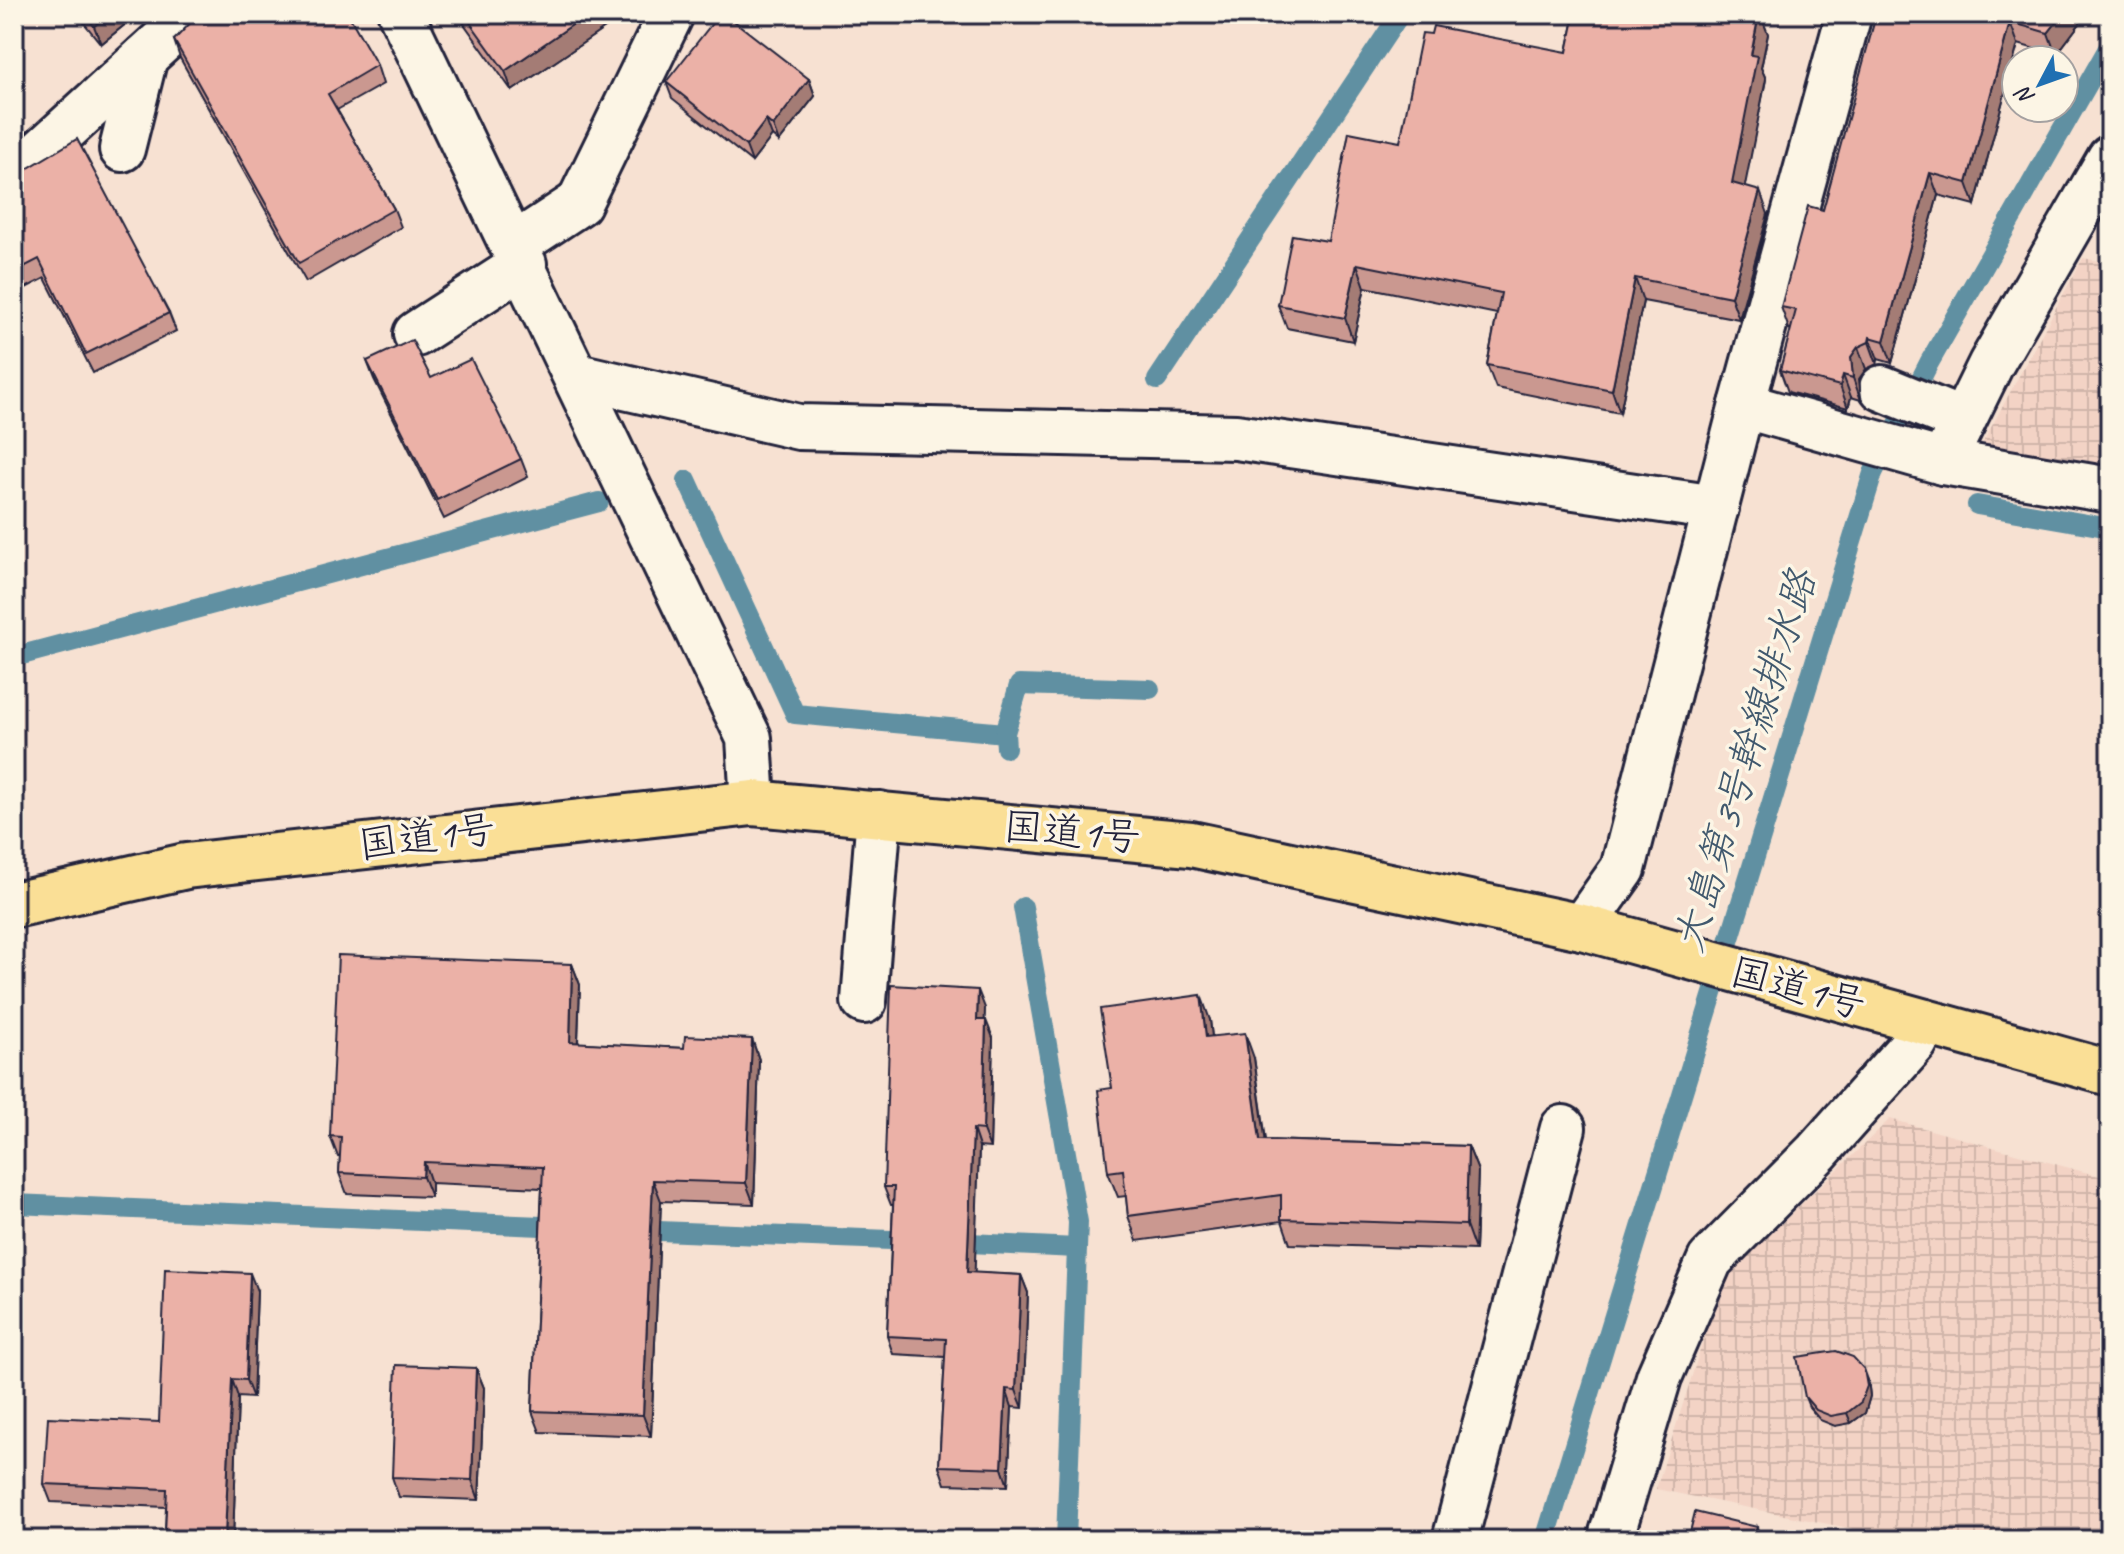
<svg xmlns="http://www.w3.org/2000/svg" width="2124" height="1554" font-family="Caveat,'Klee One',sans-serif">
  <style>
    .industrial { fill: url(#industrial-grid) }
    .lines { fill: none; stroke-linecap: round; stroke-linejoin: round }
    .stream { stroke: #6090a2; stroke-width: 20 }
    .minor-casing { stroke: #22223b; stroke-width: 50 }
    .highway-casing { stroke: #22223b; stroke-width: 50 }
    .minor { stroke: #fcf5e5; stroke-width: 44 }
    .highway { stroke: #fadf96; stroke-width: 44 }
    .wall { fill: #ca9890; stroke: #22223b; stroke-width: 2 }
    .shaded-wall { fill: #a47c75; stroke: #22223b; stroke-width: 2 }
    .building { fill: #ebb1a7; stroke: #22223b; stroke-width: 2 }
    .labels { text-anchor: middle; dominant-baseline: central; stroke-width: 7; stroke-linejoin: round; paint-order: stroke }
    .street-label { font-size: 40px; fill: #22223b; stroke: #fcf5e5 }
    .water-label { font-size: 42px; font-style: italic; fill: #41596e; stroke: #fcf5e5 }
  </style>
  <defs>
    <pattern id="industrial-grid" width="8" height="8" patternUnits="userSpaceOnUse" patternTransform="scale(2)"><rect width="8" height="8" fill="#f3d3c5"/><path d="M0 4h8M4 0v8" fill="none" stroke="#d0b5aa"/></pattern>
  </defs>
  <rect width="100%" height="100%" fill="#f7e1d2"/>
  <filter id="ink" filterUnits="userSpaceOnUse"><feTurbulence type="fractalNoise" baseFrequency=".0125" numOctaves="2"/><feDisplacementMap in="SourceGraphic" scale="16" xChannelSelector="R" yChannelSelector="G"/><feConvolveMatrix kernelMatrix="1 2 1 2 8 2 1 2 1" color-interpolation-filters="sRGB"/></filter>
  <g filter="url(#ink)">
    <!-- industrial -->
    <g class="industrial">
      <polygon points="2083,258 2110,263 2110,502 1975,457"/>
      <polygon points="1890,1119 2110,1179 2110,1540 1907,1540 1656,1489 1722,1281"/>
    </g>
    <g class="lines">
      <!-- stream -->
      <g class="stream">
        <polyline points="1157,380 1400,14"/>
        <polyline points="687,480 795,714 1005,733"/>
        <polyline points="1977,505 2110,528"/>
        <polyline points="14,657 599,502"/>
        <polyline points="1006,748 1005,733 1019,685 1150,689"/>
        <polyline points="1023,907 1078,1222 1066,1540"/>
        <polyline points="14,1204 566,1227"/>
        <polyline points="633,1230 917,1241"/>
        <polyline points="949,1242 1077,1248"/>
        <polyline points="1545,1540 1873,473 1929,363 2110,45"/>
      </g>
      <defs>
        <g id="minor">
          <polyline points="401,14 749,738 753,803"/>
          <polyline points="122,149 145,57"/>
          <polyline points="14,170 33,159 192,14"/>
          <polyline points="515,245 579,203 671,14"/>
          <polyline points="416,334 524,264"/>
          <polyline points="577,376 799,427 1236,437 1716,508"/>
          <polyline points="1882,388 1963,421"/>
          <polyline points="1742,405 1943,462 1991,364 2110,158"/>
          <polyline points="1943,462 2110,490"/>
          <polyline points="1582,927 1623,869 1742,405 1849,14"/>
          <polyline points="864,1001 879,814"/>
          <polyline points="1455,1540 1563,1128"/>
          <polyline points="1610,1540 1659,1377 1710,1260 1817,1152 1915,1042 1925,1022"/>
        </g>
        <polyline id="highway" points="14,905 186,866 753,803 1191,844 1582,927 2110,1073"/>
      </defs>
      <!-- minor casing -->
      <use href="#minor" class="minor-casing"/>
      <!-- highway casing -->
      <use href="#highway" class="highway-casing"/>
      <!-- minor -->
      <use href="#minor" class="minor"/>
      <!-- highway -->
      <use href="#highway" class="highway"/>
    </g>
    <!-- wall -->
    <g class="wall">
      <polygon points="77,14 138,14 101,44"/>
      <polygon points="457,14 603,14 608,26 512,91"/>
      <polygon points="1575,14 1760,14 1768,34 1761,68 1766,79 1744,186 1768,214 1739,319 1643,301 1620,413 1496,388 1487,365 1497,314 1365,287 1353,341 1287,328 1278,305 1328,241 1567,52"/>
      <polygon points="1883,14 2087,14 2056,55 2018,44 1975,205 1938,195 1892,363 1878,359 1877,364 1866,369 1859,379 1861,400 1851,397 1848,408 1788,392 1780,370 1791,330 1789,329 1781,307 1823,210"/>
      <polygon points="174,40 377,65 383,84 337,110 394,209 401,227 306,282 180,58"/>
      <polygon points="809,79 815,96 779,142 772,136 752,162 672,98 666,82"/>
      <polygon points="14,174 169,313 176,331 93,373 45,278 14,294"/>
      <polygon points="367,361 521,459 528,477 444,519 374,379"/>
      <polygon points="572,964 580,985 578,1043 684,1048 752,1039 759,1060 754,1204 661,1201 651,1436 540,1432 532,1411 542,1188 431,1183 431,1197 347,1194 339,1173 340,1157 338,1157 330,1136"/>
      <polygon points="985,1008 984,1020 993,1038 990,1148 979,1147 974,1273 1021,1275 1028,1293 1023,1408 1012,1407 1008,1486 945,1484 939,1466 945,1357 893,1354 887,1336 893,1205 891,1205 884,1187"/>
      <polygon points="1210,1020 1212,1037 1254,1058 1266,1140 1468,1146 1478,1171 1475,1250 1290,1244 1282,1221 1137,1241 1128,1216 1126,1196 1118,1197 1108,1172 1112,1088"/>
      <polygon points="257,1291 253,1398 238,1397 233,1540 167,1540 165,1533 166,1507 51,1502 44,1484 159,1422"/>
      <polygon points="476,1368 484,1388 479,1500 399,1497 392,1477"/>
      <polygon points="1868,1380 1870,1396 1865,1413 1851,1423 1835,1426 1820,1420 1809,1407 1805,1397"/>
    </g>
    <!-- shaded-wall -->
    <g class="shaded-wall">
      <polygon points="109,14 138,14 101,44 94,26"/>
      <polygon points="588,14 603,14 608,26 512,91 505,71"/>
      <polygon points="1759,14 1760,14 1768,34 1761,68 1766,79 1741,206 1732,183 1751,55"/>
      <polygon points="2063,14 2087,14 2056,55 2048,33"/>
      <polygon points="2010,22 2018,44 1975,205 1967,183"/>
      <polygon points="809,79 815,96 779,142 773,126"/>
      <polygon points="766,120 772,136 752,162 746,146"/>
      <polygon points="1930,173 1938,195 1892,363 1884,341"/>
      <polygon points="1760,191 1768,214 1739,319 1731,297"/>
      <polygon points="1357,264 1365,287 1353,341 1345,318"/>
      <polygon points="1635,278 1643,301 1620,413 1612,390"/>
      <polygon points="1870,337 1878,359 1877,364 1869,342"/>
      <polygon points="1858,347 1866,369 1859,379 1861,400 1853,378 1851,357"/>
      <polygon points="1843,375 1851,397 1848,408 1840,386"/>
      <polygon points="572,964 580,985 577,1063 570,1042"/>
      <polygon points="978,990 985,1008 984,1038 977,1020"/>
      <polygon points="1201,995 1210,1020 1215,1063 1206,1037"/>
      <polygon points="986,1020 993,1038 990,1148 983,1130"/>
      <polygon points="1245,1033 1254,1058 1269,1165 1260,1140"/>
      <polygon points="752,1039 759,1060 754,1204 746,1183"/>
      <polygon points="973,1129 979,1147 974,1290 967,1272"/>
      <polygon points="1468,1146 1478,1171 1475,1250 1466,1225"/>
      <polygon points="424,1162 431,1183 431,1197 423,1177"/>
      <polygon points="653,1180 661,1201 651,1436 643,1415"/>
      <polygon points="250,1273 257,1291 253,1398 246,1380"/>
      <polygon points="1021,1275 1028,1293 1023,1408 1016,1390"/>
      <polygon points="476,1368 484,1388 479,1500 472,1480"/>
      <polygon points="1864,1369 1868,1380 1870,1396 1865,1413 1851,1423 1847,1413"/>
      <polygon points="232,1379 238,1397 233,1540 227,1540 225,1536"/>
      <polygon points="1006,1389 1012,1407 1008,1486 1002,1468"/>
      <polygon points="1757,1527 1761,1540 1754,1540"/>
    </g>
    <!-- building -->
    <g class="building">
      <polygon points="85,14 109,14 94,26"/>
      <polygon points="199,14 348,14 377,65 328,94 394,209 299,263 174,40"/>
      <polygon points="464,14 588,14 505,71"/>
      <polygon points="1575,14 1759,14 1751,55 1757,56 1732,183 1760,191 1731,297 1635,278 1612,390 1487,365 1501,293 1357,264 1345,318 1278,305 1292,235 1328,241 1349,132 1400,142 1422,33 1431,34 1433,26 1567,52"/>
      <polygon points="1883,14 2063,14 2048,33 2010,22 1967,183 1930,173 1884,341 1870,337 1869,342 1858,347 1851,357 1853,378 1843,375 1840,386 1780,370 1796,310 1781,307 1808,206 1823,210 1875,19 1881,21"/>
      <polygon points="714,21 734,21 809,79 773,126 766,120 746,146 666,82"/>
      <polygon points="77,139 169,313 86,354 39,259 14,272 14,174 20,173"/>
      <polygon points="412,340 431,378 471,359 521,459 437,500 367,361"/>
      <polygon points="338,955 572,964 570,1042 684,1048 685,1036 752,1039 746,1183 653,1180 643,1415 532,1411 543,1167 424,1162 423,1177 339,1173 341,1137 330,1136"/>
      <polygon points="891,985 978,990 977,1020 986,1020 983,1130 973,1129 967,1272 1021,1275 1016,1390 1006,1389 1002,1468 939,1466 946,1339 887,1336 894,1187 884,1187"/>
      <polygon points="1201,995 1206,1037 1245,1033 1260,1140 1468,1146 1466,1225 1281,1219 1281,1195 1128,1216 1123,1170 1108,1172 1098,1090 1112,1088 1100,1009"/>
      <polygon points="165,1269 250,1273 246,1380 232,1379 225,1536 165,1533 167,1489 44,1484 48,1417 159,1422"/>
      <polygon points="1836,1351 1853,1357 1864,1369 1867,1386 1861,1402 1847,1413 1831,1416 1816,1410 1805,1397 1797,1357"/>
      <polygon points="396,1365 476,1368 472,1480 392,1477"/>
      <polygon points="1695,1512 1757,1527 1754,1540 1688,1540"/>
    </g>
  </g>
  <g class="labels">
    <!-- street labels -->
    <g class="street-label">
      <text transform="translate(1072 832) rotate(5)">国道1号</text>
      <text transform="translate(427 837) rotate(-7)">国道1号</text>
      <text transform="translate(1798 988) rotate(15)">国道1号</text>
    </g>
    <!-- water labels -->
    <g class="water-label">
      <text transform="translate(1745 761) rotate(-73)">大島第3号幹線排水路</text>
    </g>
  </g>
  <!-- margin -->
  <rect width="2124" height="1554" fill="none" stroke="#fcf5e5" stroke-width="48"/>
  <rect x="24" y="24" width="2076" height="1506" fill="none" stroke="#22223b" stroke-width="3" filter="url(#ink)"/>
  <!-- north arrow -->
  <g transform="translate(2040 84) rotate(229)"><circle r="38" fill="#fcf5e5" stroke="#a5a1a1" stroke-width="2"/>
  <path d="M0-6L14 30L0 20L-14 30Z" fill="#1f6fb2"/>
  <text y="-12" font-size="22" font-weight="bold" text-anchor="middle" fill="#22223b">N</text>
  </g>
</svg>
